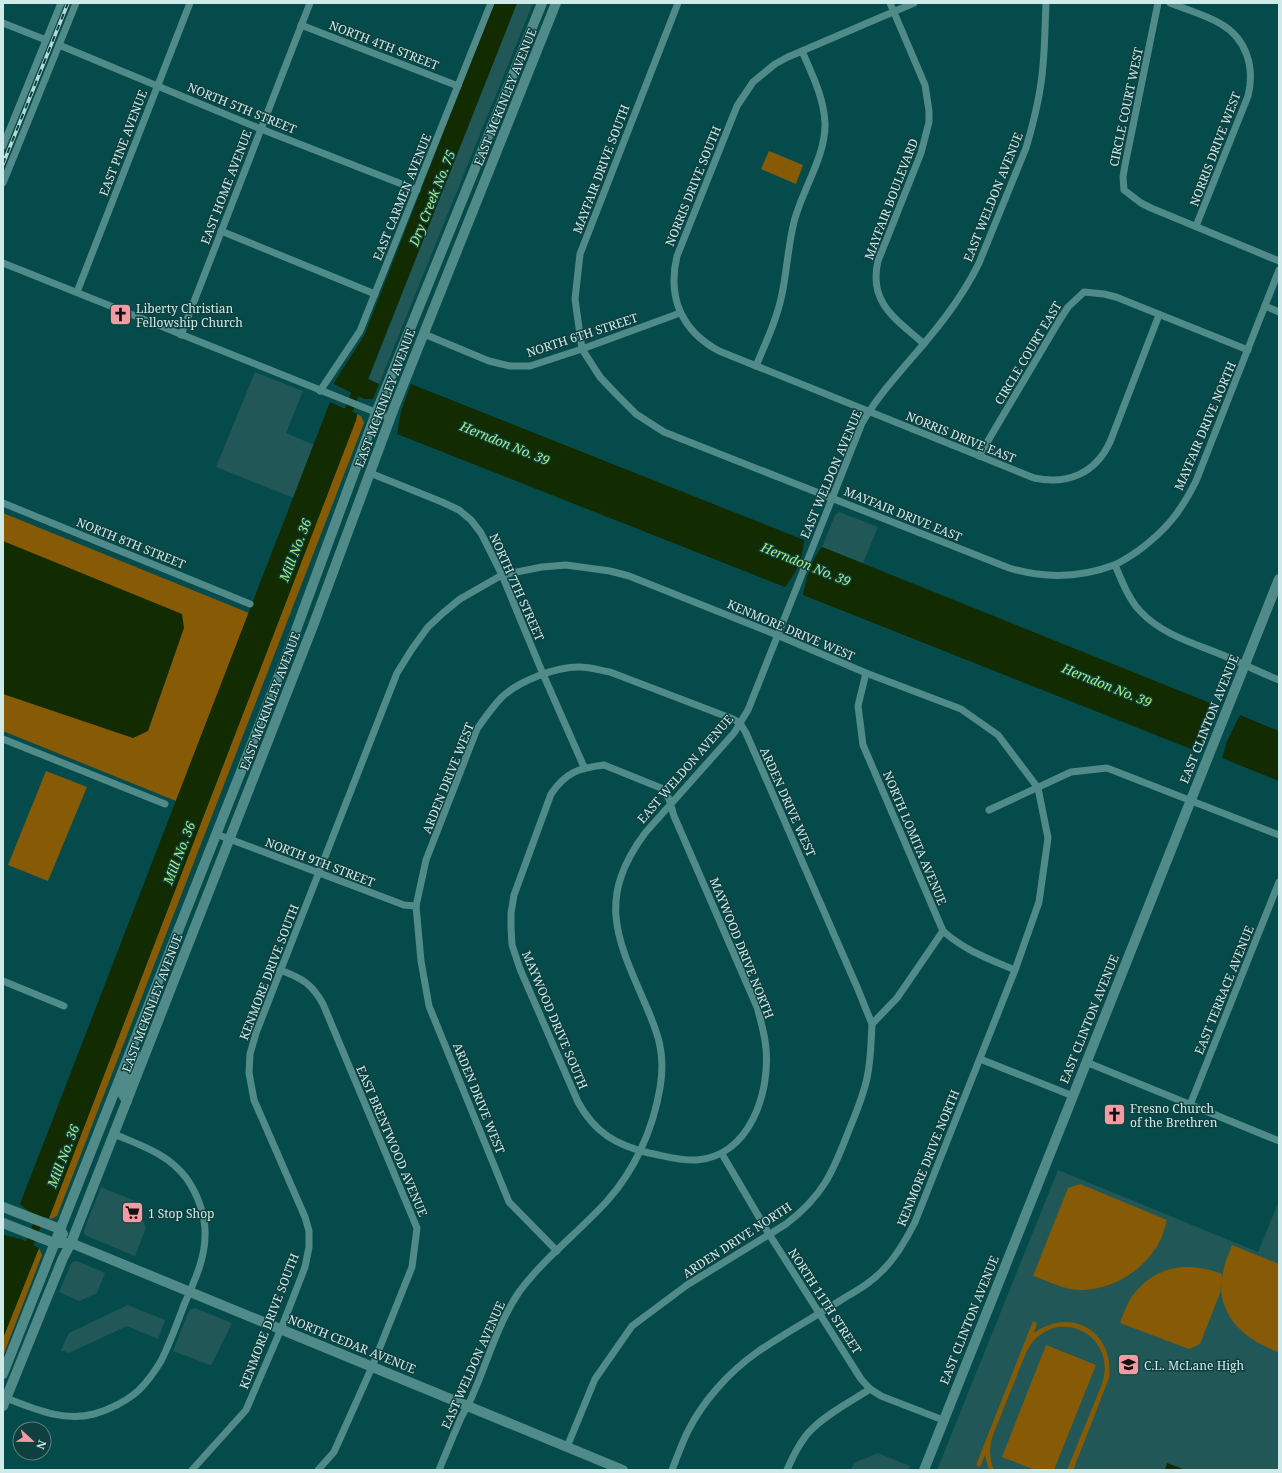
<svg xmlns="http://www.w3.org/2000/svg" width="1282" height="1473" font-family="'Noto Serif',serif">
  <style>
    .built { fill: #215757 }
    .green { fill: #875a06 }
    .water { fill: #122b00 }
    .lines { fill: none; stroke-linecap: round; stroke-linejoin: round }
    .canal { stroke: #122b00; stroke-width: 8 }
    .street { stroke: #508b8a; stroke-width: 7 }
    .secondary { stroke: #508b8a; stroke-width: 10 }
    .rail-casing { stroke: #b6d8d7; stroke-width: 3.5 }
    .rail { stroke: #0f3f3e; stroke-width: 2; stroke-dasharray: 6; stroke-linecap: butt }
    .labels { text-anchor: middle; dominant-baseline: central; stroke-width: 3; stroke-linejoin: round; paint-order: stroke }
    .street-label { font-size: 12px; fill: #ceebea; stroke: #0f3f3e }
    .poi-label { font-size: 12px; fill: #ceebea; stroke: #0f3f3e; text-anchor: start }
    .water-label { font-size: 13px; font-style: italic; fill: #aaee81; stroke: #0f3f3e }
  </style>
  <rect width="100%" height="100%" fill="#064b4b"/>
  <!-- built -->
  <g class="built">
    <polygon points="517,3 533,3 379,384 368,380"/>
    <polygon points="255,372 303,391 286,433 314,445 294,498 216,467"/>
    <polygon points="839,512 878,527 863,563 822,547 835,515"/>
    <polygon points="1058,1170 1258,1252 1279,1201 1279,1470 937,1470"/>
    <polygon points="101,1187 135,1201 146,1228 135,1256 87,1236 84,1234 84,1230"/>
    <polygon points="77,1261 105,1273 97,1293 79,1301 59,1292 71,1264 73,1262"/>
    <polygon points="128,1305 165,1320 158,1339 127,1326 69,1353 61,1350 69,1333"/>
    <polygon points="195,1308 232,1323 212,1364 210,1365 173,1351 188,1313 191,1309"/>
    <polygon points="878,1453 910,1466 909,1470 851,1470 854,1463"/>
  </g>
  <!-- green -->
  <g class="green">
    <polygon points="769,151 803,165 796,184 761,169"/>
    <polygon points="357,414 361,416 364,423 57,1216 51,1219 49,1218 356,420"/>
    <polygon points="3,513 249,613 176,801 3,731"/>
    <polygon points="46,771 87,787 48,881 8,865"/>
    <path d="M1080,1184l87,36c-2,7 -4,14 -7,21 -16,31 -54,54 -90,48 -13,-3 -25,-9 -37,-13l35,-88z"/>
    <path d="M1232,1245l47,19v85l-1,3c-28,-11 -53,-28 -57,-61 0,-4 1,-9 1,-12l-2,14 -20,51 -11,5 -69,-26c4,-10 7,-20 13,-28 23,-30 55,-34 89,-21v4l3,-15z"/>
    <polygon points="39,1248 42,1255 3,1356 3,1338"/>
    <path d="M1033,1321l4,2 -3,10c37,-27 81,-1 75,45l-35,90 -1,2h-6l35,-86c17,-53 -52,-81 -76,-31l-33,82c-4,12 -4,24 1,35h-5l-4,-15 -5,12 -4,-2z"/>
    <polygon points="1046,1345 1096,1365 1054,1470 1035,1470 1002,1457"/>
  </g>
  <!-- water -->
  <g class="water">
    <polygon points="494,3 517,3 368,379 379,384 373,399 364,399 334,384 335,381 364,336"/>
    <path d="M411,384l393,156c-2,21 -6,30 -19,47l-388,-153 4,-23z"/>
    <polygon points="330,402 357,414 356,420 49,1218 31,1213 20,1204"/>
    <polygon points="3,541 182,614 184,628 148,731 133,738 3,694"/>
    <path d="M822,547l393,158 -10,28 -9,18 -393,-156c4,-19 7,-33 19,-48z"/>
    <polygon points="1240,715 1279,731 1279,781 1222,758 1227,741"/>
    <polygon points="4,1235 21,1239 39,1248 3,1338"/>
    <polygon points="1167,1463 1186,1470 1165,1470"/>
  </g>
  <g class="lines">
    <!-- canal -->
    <g class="canal">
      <polyline points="345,420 358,386"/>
      <polyline points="26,1253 41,1215"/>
    </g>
    <!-- street -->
    <g class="street">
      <path d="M678,3l-98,251 -5,45 7,50 18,28 16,17 20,20 28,18 345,136c34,10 71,10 105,-3 8,-3 16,-9 24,-14 28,-21 42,-38 58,-70l83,-211"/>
      <path d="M890,3l35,82 4,26v11l-8,31 -43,108c-10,42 18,58 46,83"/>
      <path d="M914,3l-126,54 -13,7 -22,18 -16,24 -60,150c-10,42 5,75 42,95l315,127c33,7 61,-4 76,-36l49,-127"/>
      <polyline points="1158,3 1125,165 1123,177 1124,190 1141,203 1151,208 1279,261"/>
      <path d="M1170,3c17,7 36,12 51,21 26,15 34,44 27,72l-52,130"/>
      <polyline points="3,23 46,40"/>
      <polyline points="301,25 458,86"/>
      <polyline points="59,45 261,129 417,190"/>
      <polyline points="3,146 61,3"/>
      <polyline points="3,183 76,3"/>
      <polyline points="221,231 375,294"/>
      <polyline points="3,263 390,418"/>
      <polyline points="77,292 190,3"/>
      <polyline points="1265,306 1279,312"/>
      <polyline points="424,334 489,361 510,366 530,366 582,349 680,313"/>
      <polyline points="181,335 310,3"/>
      <path d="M756,366c10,-24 21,-47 26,-72 5,-24 6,-48 12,-72 8,-32 32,-66 31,-99 -1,-25 -13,-49 -23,-72"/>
      <polyline points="320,391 360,331 491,3"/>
      <polyline points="979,456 1059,321 1068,307 1084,292 1104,294 1116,297 1248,350"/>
      <polyline points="370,473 442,502 459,510 471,520 481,533 502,575 543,674 584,767"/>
      <polyline points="3,503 250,604"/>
      <path d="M1115,565c7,16 13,33 25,46 25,27 62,34 94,49 15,7 30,14 45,20"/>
      <path d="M866,673l-8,33 5,39 80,186c21,19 46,28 72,39"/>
      <polyline points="3,739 165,804"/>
      <path d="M604,765l57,23c10,10 9,16 13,28l83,191c4,14 8,28 9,42 4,45 -17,107 -69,111 -17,1 -32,-4 -48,-7 -33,-8 -54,-20 -71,-51l-58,-133 -8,-24 -1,-17v-15l3,-18 37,-101c15,-22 28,-26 53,-29z"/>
      <polyline points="989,810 1071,772 1107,768 1279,835"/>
      <polyline points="216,834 404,905 416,906"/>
      <path d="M280,970c22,8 32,14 43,34l94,224 -5,39 -40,100 -38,85 -16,18"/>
      <polyline points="3,981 64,1006"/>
      <polyline points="980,1059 1073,1096"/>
      <polyline points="1086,1062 1279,1141"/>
      <polyline points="1190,1105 1279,882"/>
      <polyline points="722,1154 769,1234 861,1379 870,1389 881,1396 943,1420"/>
      <path d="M557,1251l-48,-49 -80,-196 -8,-45 -5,-55 10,-46 51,-131c8,-11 15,-22 25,-32 17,-16 53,-30 77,-30 11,0 20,3 31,5l123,47 7,4 6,10 111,254 15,37"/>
      <path d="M6,1398c29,11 57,24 88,16 15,-4 33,-13 45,-24 8,-8 16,-19 22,-29 9,-18 16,-37 23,-56 9,-21 21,-45 21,-69 1,-19 -7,-41 -18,-57 -18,-25 -45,-33 -73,-45"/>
      <path d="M567,1447l28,-68 37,-53 55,-41 99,-61c37,-28 47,-52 63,-94 7,-17 14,-33 18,-52 4,-18 4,-36 5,-54l25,-26 46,-67"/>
      <path d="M192,1470l54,-60 35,-81 24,-62 4,-20v-16l-4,-14 -51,-117 -5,-27 1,-19 6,-21 141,-360 15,-24 16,-22 15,-14 17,-14 42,-24 40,-8 24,-2 44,6 19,5 148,59 89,38 95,36 37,26 40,53 10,50 -9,64 -24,68 -100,252c-9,18 -18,34 -32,48 -12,13 -27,21 -42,30 -28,18 -58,34 -85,53 -27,19 -53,48 -68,78 -6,12 -11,26 -16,39"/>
      <path d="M439,1470c7,-17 14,-34 21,-50 4,-9 10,-17 13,-26 15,-34 25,-71 46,-102 25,-34 60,-60 88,-91 28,-31 46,-72 53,-113 6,-35 -2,-55 -16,-87 -29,-66 -46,-104 1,-168l89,-100 14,-23 114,-287c13,-23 31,-43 48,-63 26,-30 51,-60 69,-97l47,-115c8,-27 15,-54 17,-83 2,-20 2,-41 3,-62"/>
      <path d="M787,1470c6,-14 13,-29 24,-40 17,-17 39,-28 59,-41"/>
    </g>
    <!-- secondary -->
    <g class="secondary">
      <polyline points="127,1101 123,1095 124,1089 133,1065 135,1050"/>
      <polyline points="3,1207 60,1229 63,1234"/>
      <polyline points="3,1223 54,1243 71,1243 623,1470"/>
      <polyline points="3,1374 285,660 376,413 542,3"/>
      <polyline points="3,1406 63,1258 71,1243 313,626 394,408 556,3"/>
      <polyline points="924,1470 1279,579"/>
    </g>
    <defs>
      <polyline id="rail" points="3,164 68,3"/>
    </defs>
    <!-- rail casing -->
    <use href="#rail" class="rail-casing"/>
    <!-- rail -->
    <use href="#rail" class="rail"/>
  </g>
  <!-- icons -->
  <defs>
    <symbol id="church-square" viewBox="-11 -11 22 22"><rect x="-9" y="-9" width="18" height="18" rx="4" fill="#f49aa2" stroke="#0f3f3e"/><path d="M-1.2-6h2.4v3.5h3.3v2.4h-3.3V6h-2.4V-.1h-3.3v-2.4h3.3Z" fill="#111"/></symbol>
    <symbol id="supermarket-square" viewBox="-11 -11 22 22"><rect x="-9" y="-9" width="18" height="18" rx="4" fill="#f49aa2" stroke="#0f3f3e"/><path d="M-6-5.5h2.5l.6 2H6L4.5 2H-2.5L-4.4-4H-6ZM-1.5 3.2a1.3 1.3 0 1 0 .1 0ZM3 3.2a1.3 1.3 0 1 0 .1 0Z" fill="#111"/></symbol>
    <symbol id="school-square" viewBox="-11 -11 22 22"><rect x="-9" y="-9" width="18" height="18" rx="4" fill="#f49aa2" stroke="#0f3f3e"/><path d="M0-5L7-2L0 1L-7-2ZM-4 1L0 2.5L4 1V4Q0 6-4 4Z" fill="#111"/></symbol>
  </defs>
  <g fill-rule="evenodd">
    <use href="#church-square" x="108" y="302" width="25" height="25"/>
    <use href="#church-square" x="1102" y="1102" width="25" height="25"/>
    <use href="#supermarket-square" x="120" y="1200" width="25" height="25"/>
    <use href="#school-square" x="1116" y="1352" width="25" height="25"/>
  </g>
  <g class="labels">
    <!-- street labels -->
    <g class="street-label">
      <text transform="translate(384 45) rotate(21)">NORTH 4TH STREET</text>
      <text transform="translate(505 97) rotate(-68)">EAST MCKINLEY AVENUE</text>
      <text transform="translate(1126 107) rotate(-78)">CIRCLE COURT WEST</text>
      <text transform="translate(242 108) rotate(22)">NORTH 5TH STREET</text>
      <text transform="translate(123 143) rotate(-69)">EAST PINE AVENUE</text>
      <text transform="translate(1215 149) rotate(-69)">NORRIS DRIVE WEST</text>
      <text transform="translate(601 169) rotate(-69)">MAYFAIR DRIVE SOUTH</text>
      <text transform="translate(693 186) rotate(-68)">NORRIS DRIVE SOUTH</text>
      <text transform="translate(226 187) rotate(-69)">EAST HOME AVENUE</text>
      <text transform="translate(402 197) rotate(-68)">EAST CARMEN AVENUE</text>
      <text transform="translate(993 197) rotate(-68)">EAST WELDON AVENUE</text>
      <text transform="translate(891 199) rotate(-69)">MAYFAIR BOULEVARD</text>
      <text transform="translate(582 335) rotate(-18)">NORTH 6TH STREET</text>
      <text transform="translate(1028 353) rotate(-59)">CIRCLE COURT EAST</text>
      <text transform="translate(385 398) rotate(-69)">EAST MCKINLEY AVENUE</text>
      <text transform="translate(1205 426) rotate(-67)">MAYFAIR DRIVE NORTH</text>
      <text transform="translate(961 437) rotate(22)">NORRIS DRIVE EAST</text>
      <text transform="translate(831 474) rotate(-67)">EAST WELDON AVENUE</text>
      <text transform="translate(903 514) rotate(22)">MAYFAIR DRIVE EAST</text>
      <text transform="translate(131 543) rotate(22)">NORTH 8TH STREET</text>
      <text transform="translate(517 587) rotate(66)">NORTH 7TH STREET</text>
      <text transform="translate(791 630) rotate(23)">KENMORE DRIVE WEST</text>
      <text transform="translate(270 701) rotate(-69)">EAST MCKINLEY AVENUE</text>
      <text transform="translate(1209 719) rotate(-68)">EAST CLINTON AVENUE</text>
      <text transform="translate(685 769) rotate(-49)">EAST WELDON AVENUE</text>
      <text transform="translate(448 778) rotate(-68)">ARDEN DRIVE WEST</text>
      <text transform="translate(788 802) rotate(66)">ARDEN DRIVE WEST</text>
      <text transform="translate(915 838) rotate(67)">NORTH LOMITA AVENUE</text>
      <text transform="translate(320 862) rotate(21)">NORTH 9TH STREET</text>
      <text transform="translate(742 948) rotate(68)">MAYWOOD DRIVE NORTH</text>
      <text transform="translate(269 972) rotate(-69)">KENMORE DRIVE SOUTH</text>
      <text transform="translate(1224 990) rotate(-68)">EAST TERRACE AVENUE</text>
      <text transform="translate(152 1003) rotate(-69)">EAST MCKINLEY AVENUE</text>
      <text transform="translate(1089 1019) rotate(-68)">EAST CLINTON AVENUE</text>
      <text transform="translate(555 1020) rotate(67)">MAYWOOD DRIVE SOUTH</text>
      <text transform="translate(479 1098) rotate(68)">ARDEN DRIVE WEST</text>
      <text transform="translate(392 1141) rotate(67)">EAST BRENTWOOD AVENUE</text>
      <text transform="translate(928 1158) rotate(-68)">KENMORE DRIVE NORTH</text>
      <text transform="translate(737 1240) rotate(-33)">ARDEN DRIVE NORTH</text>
      <text transform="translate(825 1301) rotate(57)">NORTH 11TH STREET</text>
      <text transform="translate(969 1320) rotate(-68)">EAST CLINTON AVENUE</text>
      <text transform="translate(269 1321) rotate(-69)">KENMORE DRIVE SOUTH</text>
      <text transform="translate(352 1344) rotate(22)">NORTH CEDAR AVENUE</text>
      <text transform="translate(473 1365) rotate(-66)">EAST WELDON AVENUE</text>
    </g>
    <!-- poi labels -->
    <g class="poi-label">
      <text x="136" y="308">Liberty Christian<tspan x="136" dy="14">Fellowship Church</tspan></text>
      <text x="1130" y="1108">Fresno Church<tspan x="1130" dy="14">of the Brethren</tspan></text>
      <text x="148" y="1213">1 Stop Shop</text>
      <text x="1144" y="1365">C.L. McLane High</text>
    </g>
    <!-- water labels -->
    <g class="water-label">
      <text transform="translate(432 198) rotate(-68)">Dry Creek No. 75</text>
      <text transform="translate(505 443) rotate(22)">Herndon No. 39</text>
      <text transform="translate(295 550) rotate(-69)">Mill No. 36</text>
      <text transform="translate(806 564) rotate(22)">Herndon No. 39</text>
      <text transform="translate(1107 685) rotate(22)">Herndon No. 39</text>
      <text transform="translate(179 853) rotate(-69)">Mill No. 36</text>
      <text transform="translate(63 1156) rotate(-69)">Mill No. 36</text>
    </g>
  </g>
  <!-- border -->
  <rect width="1282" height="1473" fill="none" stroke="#ceebea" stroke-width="8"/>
  <!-- north arrow -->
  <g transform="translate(32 1441) rotate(112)"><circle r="19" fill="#0f3f3e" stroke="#5b8483"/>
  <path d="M0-3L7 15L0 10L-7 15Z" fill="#f49aa2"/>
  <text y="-6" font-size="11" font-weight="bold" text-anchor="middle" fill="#ceebea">N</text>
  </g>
</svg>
